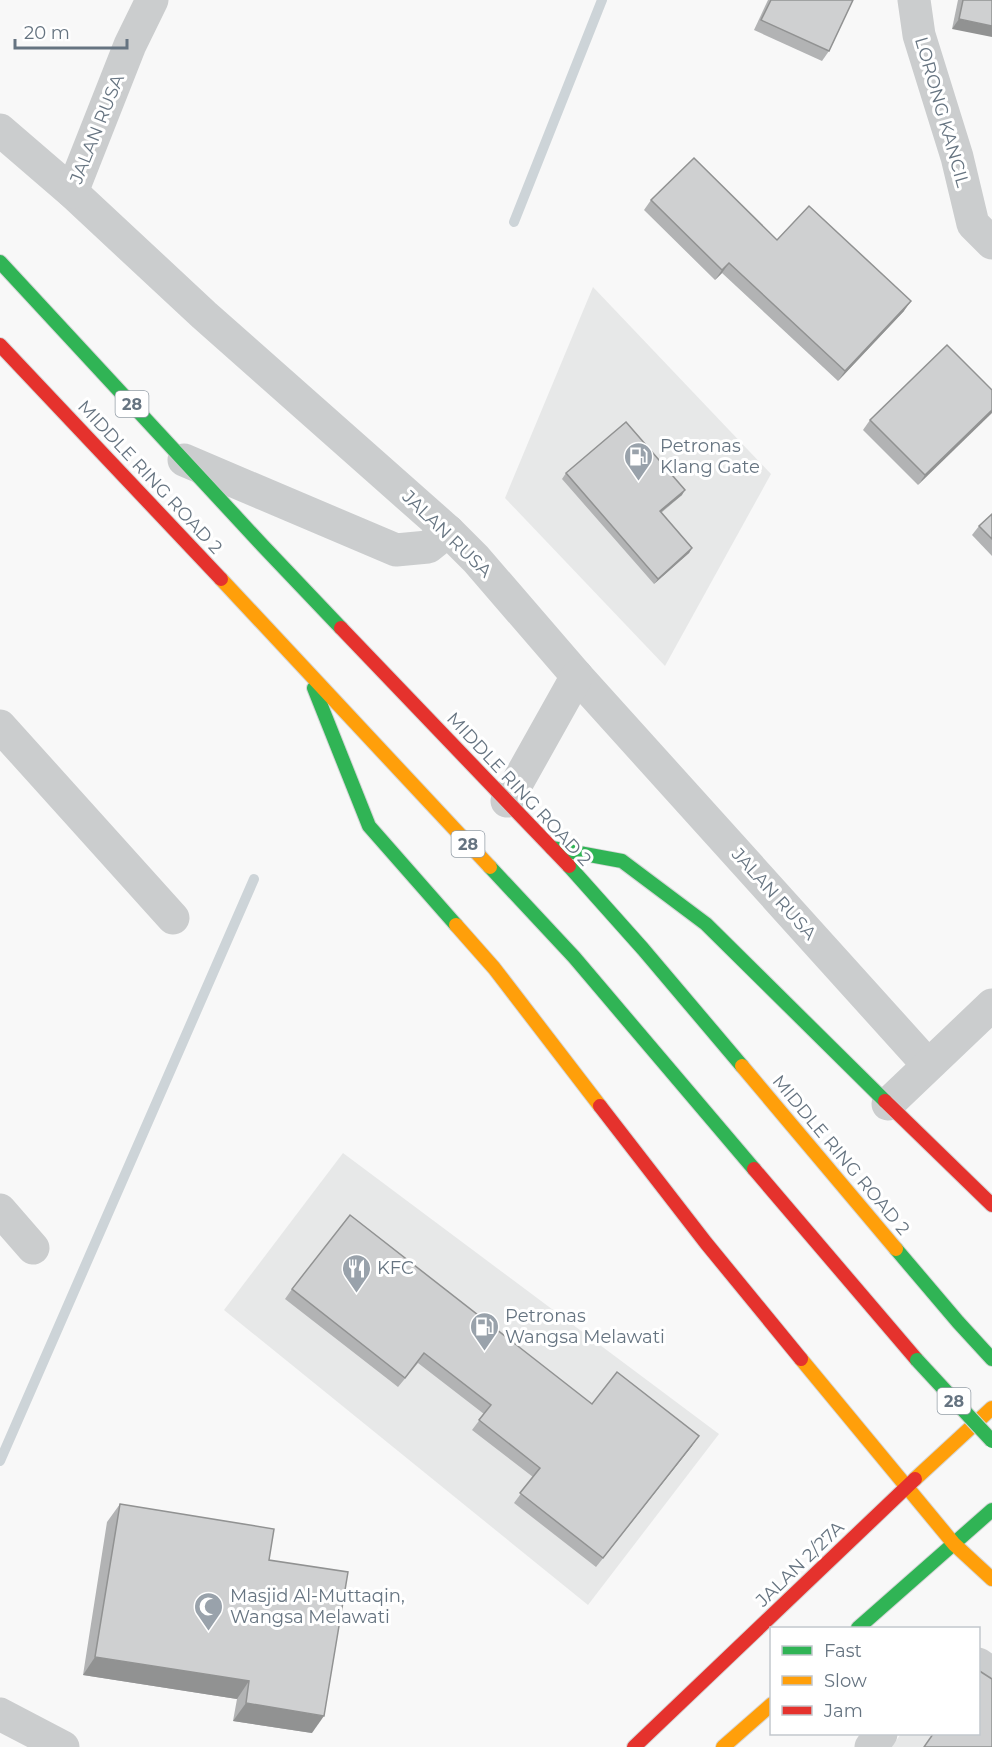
<svg xmlns="http://www.w3.org/2000/svg" width="992" height="1747" font-family="Montserrat,sans-serif">
  <style>
    .built { fill: #e7e8e8 }
    .lines { fill: none; stroke-linecap: round; stroke-linejoin: round }
    .stream { stroke: #cdd4d8; stroke-width: 10 }
    .fast-casing { stroke: #d5d6d7; stroke-width: 16 }
    .slow-casing { stroke: #d5d6d7; stroke-width: 16 }
    .jam-casing { stroke: #d5d6d7; stroke-width: 16 }
    .street { stroke: #cbcdce; stroke-width: 33 }
    .fast { stroke: #30b455; stroke-width: 14 }
    .slow { stroke: #ff9f0a; stroke-width: 14 }
    .jam { stroke: #e5322d; stroke-width: 14 }
    .fast-bridge-casing { stroke: #d4d5d5; stroke-width: 16; stroke-linecap: butt }
    .fast-bridge { stroke: #30b455; stroke-width: 14 }
    .wall { fill: #b2b3b4 }
    .shaded-wall { fill: #919292 }
    .building { fill: #cfd0d1; stroke: #919292; stroke-width: 1.5 }
    .labels { text-anchor: middle; dominant-baseline: central; stroke-width: 6; stroke-linejoin: round; paint-order: stroke }
    .shield { fill: #fff; stroke: #949ea7; stroke-width: 1.5 }
    .shield-label { font-size: 16px; font-weight: bold; fill: #667481 }
    .street-label { font-size: 18px; fill: #667481; stroke: #fff }
    .poi-label { font-size: 18px; fill: #667481; stroke: #fff; text-anchor: start }
  </style>
  <rect width="100%" height="100%" fill="#f8f8f8"/>
  <!-- built -->
  <g class="built">
    <polygon points="593,287 771,474 665,666 505,498"/>
    <polygon points="343,1153 719,1434 588,1605 224,1310"/>
    <polygon points="901,1734 978,1734 992,1747 891,1747"/>
  </g>
  <g class="lines">
    <!-- stream -->
    <g class="stream">
      <polyline points="514,222 602,0"/>
      <polyline points="0,1461 254,879"/>
    </g>
    <defs>
      <g id="fast">
        <polyline points="0,262 263,546 341,628"/>
        <polyline points="314,688 369,826 456,925"/>
        <polyline points="552,848 622,861 706,924 885,1101"/>
        <polyline points="569,866 643,949 742,1066"/>
        <polyline points="490,867 574,957 754,1169"/>
        <polyline points="896,1249 958,1322 992,1359"/>
        <polyline points="858,1628 992,1510"/>
      </g>
      <g id="slow">
        <polyline points="221,579 490,867"/>
        <polyline points="456,925 494,968 600,1106"/>
        <polyline points="742,1066 896,1249"/>
        <polyline points="801,1359 954,1544 992,1579"/>
        <polyline points="915,1479 992,1408"/>
        <polyline points="723,1747 772,1704"/>
      </g>
      <g id="jam">
        <polyline points="0,345 221,579"/>
        <polyline points="341,628 569,866"/>
        <polyline points="885,1101 992,1205"/>
        <polyline points="600,1106 706,1243 801,1359"/>
        <polyline points="754,1169 917,1360"/>
        <polyline points="634,1747 915,1479"/>
      </g>
    </defs>
    <!-- fast casing -->
    <use href="#fast" class="fast-casing"/>
    <!-- slow casing -->
    <use href="#slow" class="slow-casing"/>
    <!-- jam casing -->
    <use href="#jam" class="jam-casing"/>
    <!-- street -->
    <g class="street">
      <polyline points="914,0 919,35 957,157 973,224 992,243"/>
      <polyline points="0,130 72,192 204,315 448,531 476,559 577,676 928,1065"/>
      <polyline points="72,192 130,45 152,0"/>
      <polyline points="184,460 396,550 428,547 448,531"/>
      <polyline points="0,726 173,918"/>
      <polyline points="507,801 577,676"/>
      <polyline points="888,1104 992,1005"/>
      <polyline points="0,1210 33,1248"/>
      <polyline points="978,1664 992,1673"/>
      <polyline points="0,1714 63,1747"/>
      <polyline points="871,1747 881,1734"/>
    </g>
    <!-- fast -->
    <use href="#fast" class="fast"/>
    <!-- slow -->
    <use href="#slow" class="slow"/>
    <!-- jam -->
    <use href="#jam" class="jam"/>
    <defs>
      <polyline id="fast-bridge" points="917,1360 992,1441"/>
    </defs>
    <!-- fast-bridge casing -->
    <use href="#fast-bridge" class="fast-bridge-casing"/>
    <!-- fast-bridge -->
    <use href="#fast-bridge" class="fast-bridge"/>
  </g>
  <!-- wall -->
  <g class="wall">
    <polygon points="768,0 853,0 829,51 822,61 754,30"/>
    <polygon points="958,0 992,0 952,29"/>
    <polygon points="651,200 777,240 904,311 838,381 722,273 715,280 644,210"/>
    <polygon points="992,390 918,485 863,430 870,420"/>
    <polygon points="566,473 682,495 661,513 692,548 689,553 654,584 562,479"/>
    <polygon points="992,514 992,556 972,535 979,526"/>
    <polygon points="292,1289 592,1404 692,1446 596,1567 514,1503 533,1477 472,1430 484,1414 418,1363 398,1387 285,1299"/>
    <polygon points="120,1504 269,1560 312,1733 233,1721 237,1699 83,1675 107,1522"/>
  </g>
  <!-- shaded-wall -->
  <g class="shaded-wall">
    <polygon points="959,19 992,26 992,37 952,29"/>
    <polygon points="729,263 722,273 715,280 722,270"/>
    <polygon points="911,301 904,311 838,381 845,371"/>
    <polygon points="992,410 992,413 918,485 925,475"/>
    <polygon points="685,490 682,495 656,516 660,511"/>
    <polygon points="692,548 689,553 654,584 658,579"/>
    <polygon points="699,1436 692,1446 596,1567 603,1558"/>
    <polygon points="95,1657 249,1681 237,1699 83,1675"/>
    <polygon points="246,1703 324,1716 312,1733 233,1721"/>
  </g>
  <!-- building -->
  <g class="building">
    <polygon points="771,0 853,0 829,51 761,20"/>
    <polygon points="963,0 992,0 992,26 959,19"/>
    <polygon points="694,158 777,240 809,206 911,301 845,371 729,263 722,270 651,200"/>
    <polygon points="947,345 992,390 992,410 925,475 870,420"/>
    <polygon points="626,422 685,490 660,511 692,548 658,579 566,473"/>
    <polygon points="992,514 992,539 979,526"/>
    <polygon points="350,1215 592,1404 617,1372 699,1436 603,1558 520,1493 540,1468 479,1420 491,1405 424,1353 405,1378 292,1289"/>
    <polygon points="120,1504 274,1529 269,1560 348,1572 324,1716 246,1703 249,1681 95,1657"/>
    <polygon points="978,1670 992,1679 992,1747 924,1747 933,1734 978,1734"/>
  </g>
  <!-- icons -->
  <defs>
    <symbol id="fuel-pin" viewBox="-11 -11 22 30"><path d="M0 17L-7.5 6A9.5 9.5 0 1 1 7.5 6Z" fill="#99a2ab" stroke="#fff"/><path d="M-5.5-6h7V0h2V4h1.3V-2.5L3-4.5l.8-.8L6-3V5H2.5V1h-1V6h-7ZM-4.2-4.7v3.2H.2V-4.7Z" fill="#fff"/></symbol>
    <symbol id="restaurant-pin" viewBox="-11 -11 22 30"><path d="M0 17L-7.5 6A9.5 9.5 0 1 1 7.5 6Z" fill="#99a2ab" stroke="#fff"/><path d="M-5-6h1v4h1v-4h1v4h1v-4h1v5L-1.5 .5V6h-2V.5L-5-1ZM5-6V6H3V1.5H1.5Q1.5-4 5-6Z" fill="#fff"/></symbol>
    <symbol id="mosque-pin" viewBox="-11 -11 22 30"><path d="M0 17L-7.5 6A9.5 9.5 0 1 1 7.5 6Z" fill="#99a2ab" stroke="#fff"/><path d="M3.5-4.9A6 6 0 1 0 3.5 4.9A5 5 0 1 1 3.5-4.9Z" fill="#fff"/></symbol>
  </defs>
  <g fill-rule="evenodd">
    <use href="#fuel-pin" x="622" y="440" width="33" height="45"/>
    <use href="#restaurant-pin" x="340" y="1252" width="33" height="45"/>
    <use href="#fuel-pin" x="468" y="1310" width="33" height="45"/>
    <use href="#mosque-pin" x="192" y="1590" width="33" height="45"/>
  </g>
  <g class="labels">
    <!-- shield labels -->
    <g class="shield">
      <rect x="115.5" y="391" width="33" height="26" rx="4.5"/>
      <rect x="451.5" y="831" width="33" height="26" rx="4.5"/>
      <rect x="937.5" y="1388" width="33" height="26" rx="4.5"/>
    </g>
    <g class="shield-label">
      <text x="132" y="404">28</text>
      <text x="468" y="844">28</text>
      <text x="954" y="1401">28</text>
    </g>
    <!-- street labels -->
    <g class="street-label">
      <text transform="translate(942 112) rotate(74)">LORONG KANCIL</text>
      <text transform="translate(97 129) rotate(-68)">JALAN RUSA</text>
      <text transform="translate(150 477) rotate(47)">MIDDLE RING ROAD 2</text>
      <text transform="translate(447 534) rotate(44)">JALAN RUSA</text>
      <text transform="translate(519 789) rotate(47)">MIDDLE RING ROAD 2</text>
      <text transform="translate(774 894) rotate(48)">JALAN RUSA</text>
      <text transform="translate(841 1155) rotate(50)">MIDDLE RING ROAD 2</text>
      <text transform="translate(800 1564) rotate(-44)">JALAN 2/27A</text>
    </g>
    <!-- poi labels -->
    <g class="poi-label">
      <text x="660" y="446">Petronas<tspan x="660" dy="21">Klang Gate</tspan></text>
      <text x="377" y="1268">KFC</text>
      <text x="505" y="1316">Petronas<tspan x="505" dy="21">Wangsa Melawati</tspan></text>
      <text x="230" y="1596">Masjid Al-Muttaqin,<tspan x="230" dy="21">Wangsa Melawati</tspan></text>
    </g>
  </g>
  <!-- legend -->
  <rect x="770" y="1627" width="210" height="108" fill="#ffffff" stroke="#c2c7cd" stroke-width="1.5"/>
  <rect x="782" y="1646" width="30" height="9" fill="#30b455" stroke="#c2c7cd" stroke-width="1.5"/>
  <text x="824" y="1657" font-size="18" fill="#667481">Fast</text>
  <rect x="782" y="1676" width="30" height="9" fill="#ff9f0a" stroke="#c2c7cd" stroke-width="1.5"/>
  <text x="824" y="1687" font-size="18" fill="#667481">Slow</text>
  <rect x="782" y="1706" width="30" height="9" fill="#e5322d" stroke="#c2c7cd" stroke-width="1.5"/>
  <text x="824" y="1717" font-size="18" fill="#667481">Jam</text>
  <!-- scale -->
  <path d="M15 39v9h112v-9" fill="none" stroke="#667481" stroke-width="3"/>
  <text x="24" y="39" font-size="18" fill="#667481" stroke="#ffffff" stroke-width="4.5" paint-order="stroke">20 m</text>
</svg>
